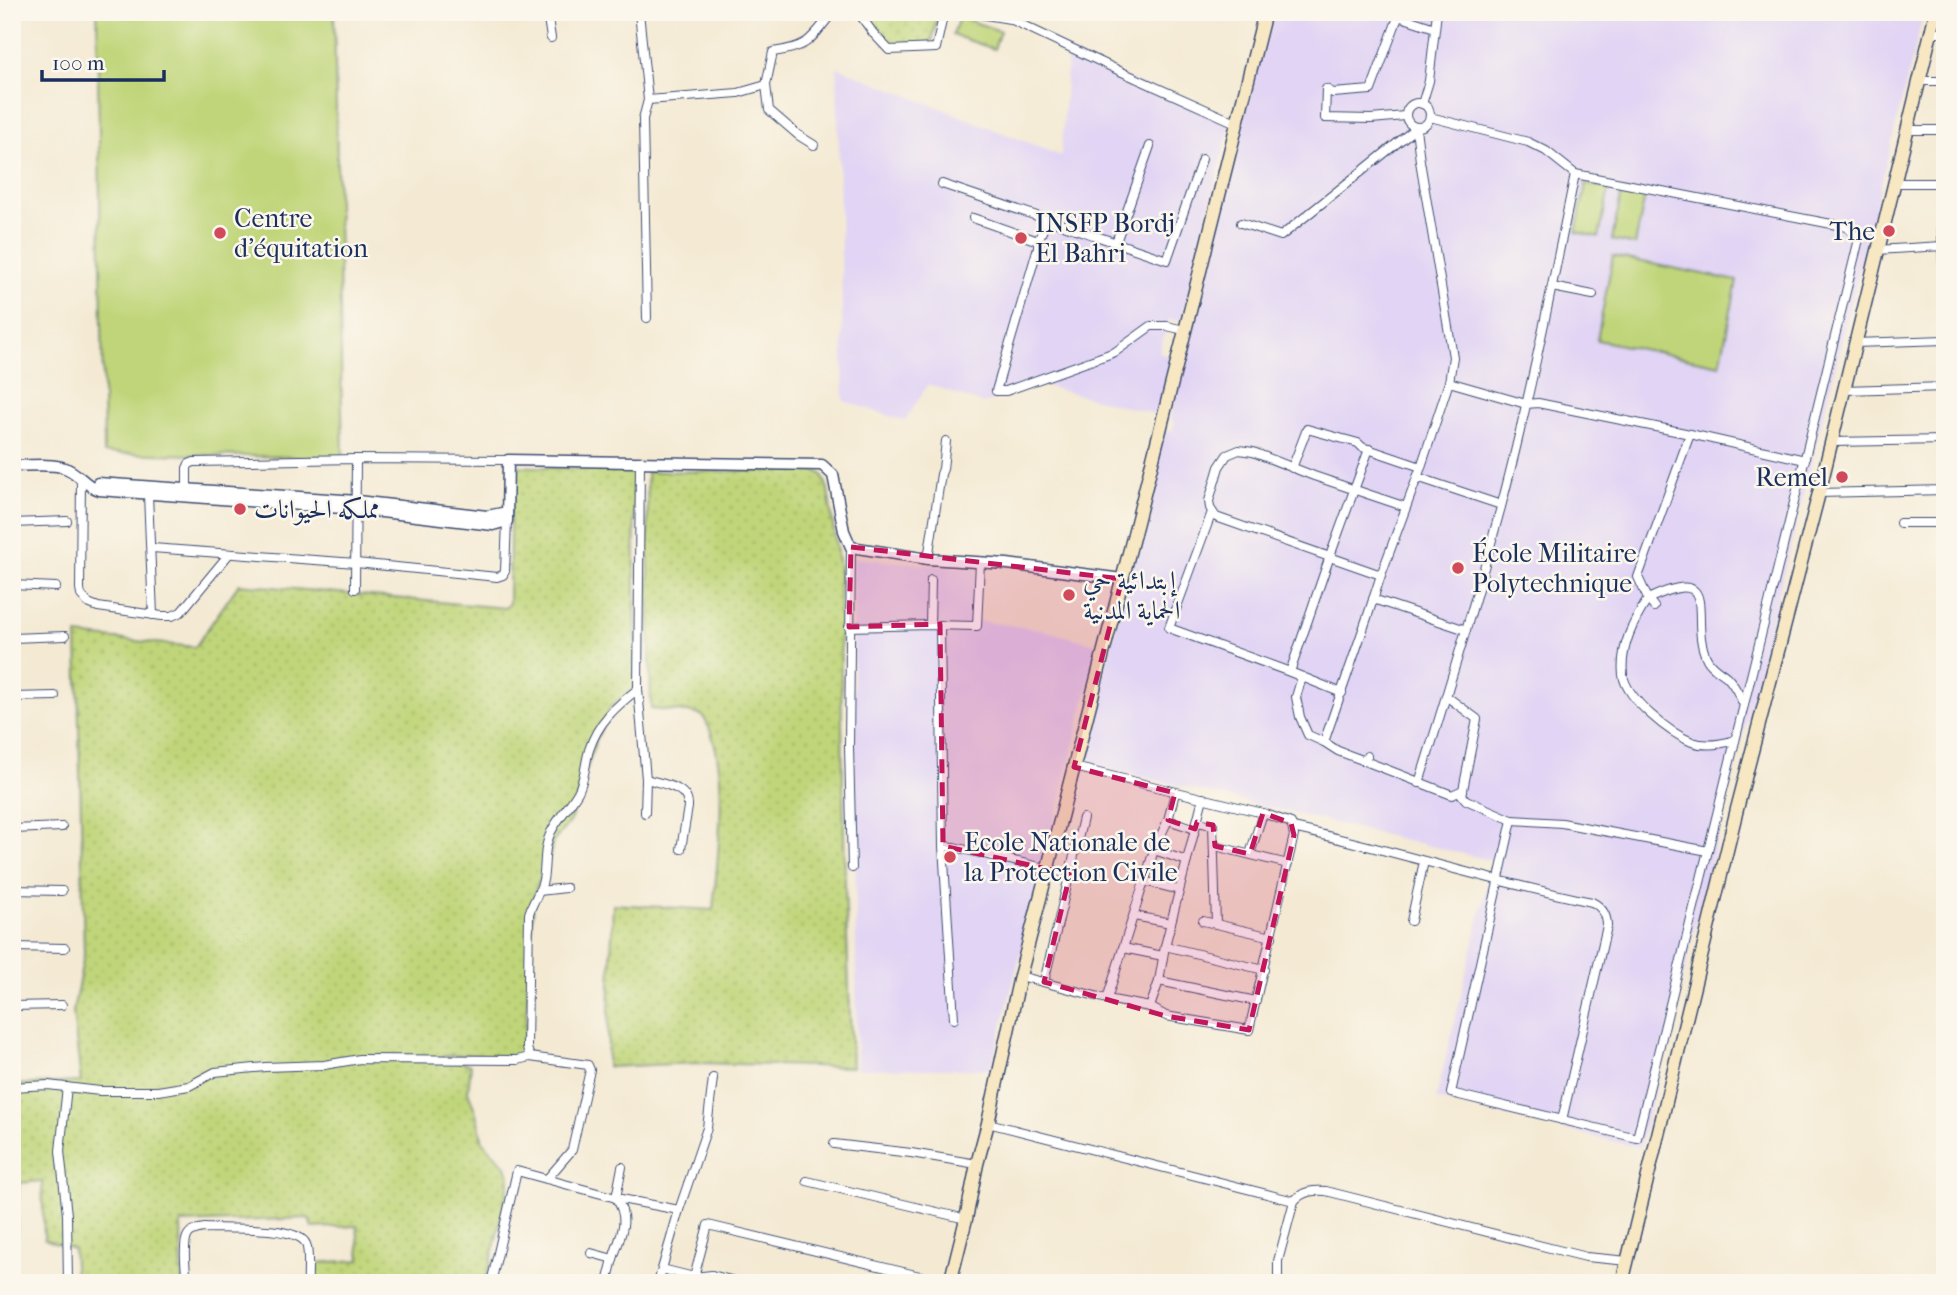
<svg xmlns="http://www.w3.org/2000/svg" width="1957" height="1295" font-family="'IM FELL French Canon',Amiri,serif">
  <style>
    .built { fill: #e1d4f4 }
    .grass { fill: url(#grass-dots); stroke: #6e826c; stroke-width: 2 }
    .pitch { fill: #c0d579; stroke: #6e826c; stroke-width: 2 }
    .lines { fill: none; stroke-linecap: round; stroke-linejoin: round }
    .minor-casing { stroke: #3c4b70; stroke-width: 10 }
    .tertiary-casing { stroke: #3c4b70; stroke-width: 13 }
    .secondary-casing { stroke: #3c4b70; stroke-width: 15 }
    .minor { stroke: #fff; stroke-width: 8 }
    .tertiary { stroke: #fff; stroke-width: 10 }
    .secondary { stroke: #f7e8c3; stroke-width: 12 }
    .marked { fill: #c2185b; fill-opacity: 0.2; stroke: #c2185b; stroke-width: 5; stroke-dasharray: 14 9; stroke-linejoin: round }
    .poi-dot { fill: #d1495b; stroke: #fbf7ec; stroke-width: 2.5 }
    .labels { text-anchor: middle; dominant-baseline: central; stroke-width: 5; stroke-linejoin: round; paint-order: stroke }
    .poi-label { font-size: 26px; fill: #1b2f5e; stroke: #fbf7ec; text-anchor: start }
  </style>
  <defs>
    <pattern id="grass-dots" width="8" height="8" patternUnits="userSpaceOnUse" patternTransform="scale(1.75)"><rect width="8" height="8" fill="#c0d579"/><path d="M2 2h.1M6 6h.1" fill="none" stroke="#a4b76b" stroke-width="1.8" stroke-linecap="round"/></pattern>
  </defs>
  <rect width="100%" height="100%" fill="#fbf7ec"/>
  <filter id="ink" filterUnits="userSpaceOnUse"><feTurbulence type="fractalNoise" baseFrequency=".0143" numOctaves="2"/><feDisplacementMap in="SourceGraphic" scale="14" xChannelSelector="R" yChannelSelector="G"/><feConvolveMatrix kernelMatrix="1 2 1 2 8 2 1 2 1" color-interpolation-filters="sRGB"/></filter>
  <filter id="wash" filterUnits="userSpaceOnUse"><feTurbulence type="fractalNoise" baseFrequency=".00686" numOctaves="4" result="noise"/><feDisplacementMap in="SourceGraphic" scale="28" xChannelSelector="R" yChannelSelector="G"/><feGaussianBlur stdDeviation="1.57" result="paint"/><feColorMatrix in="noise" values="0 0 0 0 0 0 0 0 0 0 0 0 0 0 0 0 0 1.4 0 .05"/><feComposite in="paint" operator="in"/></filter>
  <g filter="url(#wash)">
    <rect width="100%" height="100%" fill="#f4ead4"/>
    <!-- built -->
    <g class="built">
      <polygon points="1270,12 1924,12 1640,1148 1436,1099 1493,861 1079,762 1119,616 1164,431 1173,431 1174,423 1170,417"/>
      <polygon points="1068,51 1230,125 1181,321 1169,319 1159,353 1173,358 1158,415 1041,385 983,404 928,384 905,421 844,401 837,67 1061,156"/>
      <polygon points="853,558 977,569 976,621 1039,629 1099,645 991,1069 857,1069"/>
    </g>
    <!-- grass -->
    <g class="grass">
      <path d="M861,12h78l-7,29c-45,13 -44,4 -71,-29z"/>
      <polygon points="511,466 634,471 636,688 611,706 595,743 570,821 553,842 550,855 534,895 524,1050 517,1058 469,1055 442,1056 471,1065 468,1091 476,1113 483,1142 506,1166 510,1178 486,1283 313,1283 313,1263 360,1260 357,1226 312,1228 309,1218 181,1223 182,1283 75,1283 73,1249 44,1239 42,1181 19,1183 14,1283 12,1283 12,1085 81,1082 73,1012 84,955 77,635 195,647 239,584 505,608 509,603"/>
      <path d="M814,470l8,4 6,15 11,78 6,319 7,181 -155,-4 -90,4 6,-163 100,6c4,-53 20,-151 -11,-195l-14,-3 -37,-3 -4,-237z"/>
    </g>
    <!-- pitch -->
    <g class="pitch">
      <polygon points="97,12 334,12 343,458 104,453"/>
      <polygon points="959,17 1000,31 994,49 953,35"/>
      <polygon points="1586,184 1609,189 1599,237 1576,232"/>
      <polygon points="1622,191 1645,196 1635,245 1612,240"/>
      <polygon points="1613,256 1737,281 1720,365 1597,340"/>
    </g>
  </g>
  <g filter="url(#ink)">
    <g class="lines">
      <defs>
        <g id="minor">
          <polyline points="547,12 551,38"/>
          <polyline points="639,12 648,100 738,93 766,85"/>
          <polyline points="858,12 873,33 889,50 936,48 944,12"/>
          <polyline points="968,12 1010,19 1122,72 1236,123"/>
          <polyline points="1400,12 1371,90 1333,93 1326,89 1325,118 1371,119 1405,116"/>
          <polyline points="1398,16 1435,28"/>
          <polyline points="1931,33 1945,33"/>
          <polyline points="1920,81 1945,81"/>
          <circle cx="1418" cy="115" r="12"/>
          <polyline points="1422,104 1429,81 1437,12"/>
          <polyline points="1908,130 1945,130"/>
          <path d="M814,145l-16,-10 -29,-25 -3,-25 7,-33c37,-5 38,-13 60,-40"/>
          <polyline points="1894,183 1945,183"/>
          <polyline points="1940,183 1945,321"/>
          <polyline points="942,184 1167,260 1202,159"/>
          <polyline points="973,218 1038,241"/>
          <polyline points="1047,220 1038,241 1038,247 996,391 1006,391 1115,352 1151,326 1167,326 1184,330"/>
          <polyline points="1241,223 1281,236 1416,128"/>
          <polyline points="1116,242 1150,146"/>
          <polyline points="1877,250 1942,246"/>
          <polyline points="1552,287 1593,295"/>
          <polyline points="647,318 643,119 648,100"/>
          <polyline points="1855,343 1945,340"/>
          <polyline points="1449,382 1526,404 1538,403 1690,434 1805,460"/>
          <polyline points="1844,390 1945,387"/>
          <path d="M1690,434l-52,143 10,22c-15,23 -28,48 -25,76 4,25 47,58 69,67 14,5 30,2 43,-2"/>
          <polyline points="1831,442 1945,440"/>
          <polyline points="640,461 638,689 646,779 645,813"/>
          <polyline points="1292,468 1307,429 1358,443 1362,447 1421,467"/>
          <polyline points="1417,477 1501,505"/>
          <polyline points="81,479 80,589 81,595 88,603 98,607 162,616 172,616 181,612 229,554"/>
          <polyline points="187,493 187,468 189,464 194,462 356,459 508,460"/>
          <polyline points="1819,493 1945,490"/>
          <polyline points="148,494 153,615"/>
          <polyline points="1212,512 1169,628 1290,672 1342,693"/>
          <polyline points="12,523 67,521"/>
          <polyline points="1900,523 1945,523"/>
          <polyline points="851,547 849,747 852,868"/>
          <polyline points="152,548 356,563 497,577 503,575 505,571 507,521"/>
          <polyline points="928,559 941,474 943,469 946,441"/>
          <polyline points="1381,575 1216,517 1210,508 1209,501 1219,467 1227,455 1239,450 1253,452 1314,476 1406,507"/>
          <polyline points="12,585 56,587"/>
          <polyline points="355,589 356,459"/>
          <polyline points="1373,599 1466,630"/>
          <path d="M1654,607l-6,-8c77,-36 39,21 59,60 5,9 13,12 20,18 8,8 12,18 17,28"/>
          <polyline points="930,625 931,580"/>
          <polyline points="940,625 943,846 954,1019"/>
          <polyline points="849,627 930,625 977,626 980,562"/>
          <polyline points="12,638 65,636"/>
          <polyline points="1290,672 1330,556 1369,449"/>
          <polyline points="1302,677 1296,697 1300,717 1308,735 1324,742"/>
          <polyline points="1446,696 1477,719 1463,790"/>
          <polyline points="12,697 55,696"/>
          <polyline points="1367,756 1365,761 1338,751 1324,742 1369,612 1381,575 1421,467 1449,382 1453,357 1420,161 1416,128"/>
          <polyline points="1365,761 1452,795 1463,790 1462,795 1466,800 1512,820 1451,1093 1637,1138 1859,239 1847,227 1575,174"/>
          <path d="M646,779c16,5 43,7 42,28l-7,42"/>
          <path d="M1419,783c29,-92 57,-184 82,-276 29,-110 51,-221 74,-333l-29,-23 -18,-9 -98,-25"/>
          <polyline points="1168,820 1175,793"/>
          <polyline points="1512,820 1562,823 1708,851"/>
          <polyline points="1197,822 1213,825 1216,924"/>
          <path d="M1293,828c100,22 198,54 299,74 10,5 15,13 15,24l-45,194"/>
          <polyline points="12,829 62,827"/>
          <polyline points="943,846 954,847 1070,874"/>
          <polyline points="1215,846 1288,864"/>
          <polyline points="1154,850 1187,861"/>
          <polyline points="1250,854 1263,813"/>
          <polyline points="1144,881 1179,890"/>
          <polyline points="12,890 62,891"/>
          <polyline points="539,891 566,888"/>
          <polyline points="1134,916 1171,923"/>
          <polyline points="1203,921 1272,937"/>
          <polyline points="1411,921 1424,861"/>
          <polyline points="1165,946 1264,970"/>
          <polyline points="12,947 65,948"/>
          <polyline points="1123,948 1163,956"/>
          <polyline points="1020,976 1107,999 1150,1007 1166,1016 1249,1030 1294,835 1291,823 1263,813 1074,767"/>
          <polyline points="1159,981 1256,1001"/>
          <polyline points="1044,982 1083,818"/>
          <polyline points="1107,999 1154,850 1168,820 1195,829"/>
          <polyline points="12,1006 62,1005"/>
          <polyline points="1150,1007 1159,981 1165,946 1203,798"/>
          <polyline points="530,1057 588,1065 590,1070 572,1150 547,1179"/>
          <path d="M12,1087l36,-2 52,6h58l31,-5 26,-14 50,-5 59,-2 36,-6 157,1 13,-3 -3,-9 2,-134c3,-12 12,-22 14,-34 3,-16 0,-32 8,-48 7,-14 19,-26 27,-40 7,-13 7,-28 11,-42 9,-28 27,-44 49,-61"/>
          <polyline points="67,1087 60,1151 67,1215 68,1283"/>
          <path d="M988,1123l306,78c9,-10 19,-11 32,-10l236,60 24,6 42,4"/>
          <polyline points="834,1144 911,1153 977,1164"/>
          <polyline points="807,1181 966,1219"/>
          <polyline points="591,1253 613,1259 607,1283"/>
          <path d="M613,1259c7,-24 18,-38 3,-61l6,-31"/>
          <polyline points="662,1269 679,1210"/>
          <polyline points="694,1277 708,1225 949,1283"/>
          <path d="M187,1283c-1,-12 -5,-39 1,-48 3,-5 10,-6 16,-7 19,1 94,-3 102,16 4,10 1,27 2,39"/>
          <polyline points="491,1283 517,1171 616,1198 679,1210 707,1128 713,1078"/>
          <polyline points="658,1283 662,1269 694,1277 712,1275 742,1283"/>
          <polyline points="1278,1283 1278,1261 1294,1201"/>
        </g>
        <g id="tertiary">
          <path d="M12,466c15,0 40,-3 53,2 14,5 20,18 34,22l257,19 137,16 14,-4 1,-61 314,5 11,10 11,56 7,16 77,12 79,5 115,15"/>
          <polyline points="98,483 357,501 487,516 507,512"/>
        </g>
        <g id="secondary">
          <polyline points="950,1283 966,1219 977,1164 988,1123 1020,976 1138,518 1265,12"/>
          <polyline points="1622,1283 1737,809 1819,493 1936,12"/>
        </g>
      </defs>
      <!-- minor casing -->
      <use href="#minor" class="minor-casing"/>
      <!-- tertiary casing -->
      <use href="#tertiary" class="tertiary-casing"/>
      <!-- secondary casing -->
      <use href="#secondary" class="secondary-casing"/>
      <!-- minor -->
      <use href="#minor" class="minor"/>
      <!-- tertiary -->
      <use href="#tertiary" class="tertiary"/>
      <!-- secondary -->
      <use href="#secondary" class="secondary"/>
    </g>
  </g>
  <!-- marked area -->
  <path class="marked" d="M851,547l271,32 -48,188 101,26 -7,27 27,9 2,-7 16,3 2,21 35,8 13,-41 28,10 3,12 -45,195 -83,-14 -122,-34 26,-108 -127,-28 -3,-222 -91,3z"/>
  <!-- markers -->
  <g class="poi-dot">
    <circle cx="1889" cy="231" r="7"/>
    <circle cx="220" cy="233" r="7"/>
    <circle cx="1021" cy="238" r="7"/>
    <circle cx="1842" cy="477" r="7"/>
    <circle cx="240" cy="509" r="7"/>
    <circle cx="1458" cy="568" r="7"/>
    <circle cx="1069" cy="595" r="7"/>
    <circle cx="950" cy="857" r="7"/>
  </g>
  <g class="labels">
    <!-- poi labels -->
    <g class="poi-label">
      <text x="234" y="218">Centre<tspan x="234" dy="30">d'équitation</tspan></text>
      <text x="1035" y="223">INSFP Bordj<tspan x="1035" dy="30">El Bahri</tspan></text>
      <text x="1875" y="231" text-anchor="end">The</text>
      <text x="1828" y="477" text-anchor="end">Remel</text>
      <text x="254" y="509">مملكه الحيوانات</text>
      <text x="1472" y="553">École Militaire<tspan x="1472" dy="30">Polytechnique</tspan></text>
      <text x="1083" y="580">إبتدائية حي<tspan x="1083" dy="30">الحماية المدنية</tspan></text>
      <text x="964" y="842">Ecole Nationale de<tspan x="964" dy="30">la Protection Civile</tspan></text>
    </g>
  </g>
  <!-- margin -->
  <rect width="1957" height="1295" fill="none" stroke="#fbf7ec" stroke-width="42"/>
  <!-- scale -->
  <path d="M42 70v10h122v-10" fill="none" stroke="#1b2f5e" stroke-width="3.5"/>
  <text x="52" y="70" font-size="21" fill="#1b2f5e" stroke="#fbf7ec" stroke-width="5" paint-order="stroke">100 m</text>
</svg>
